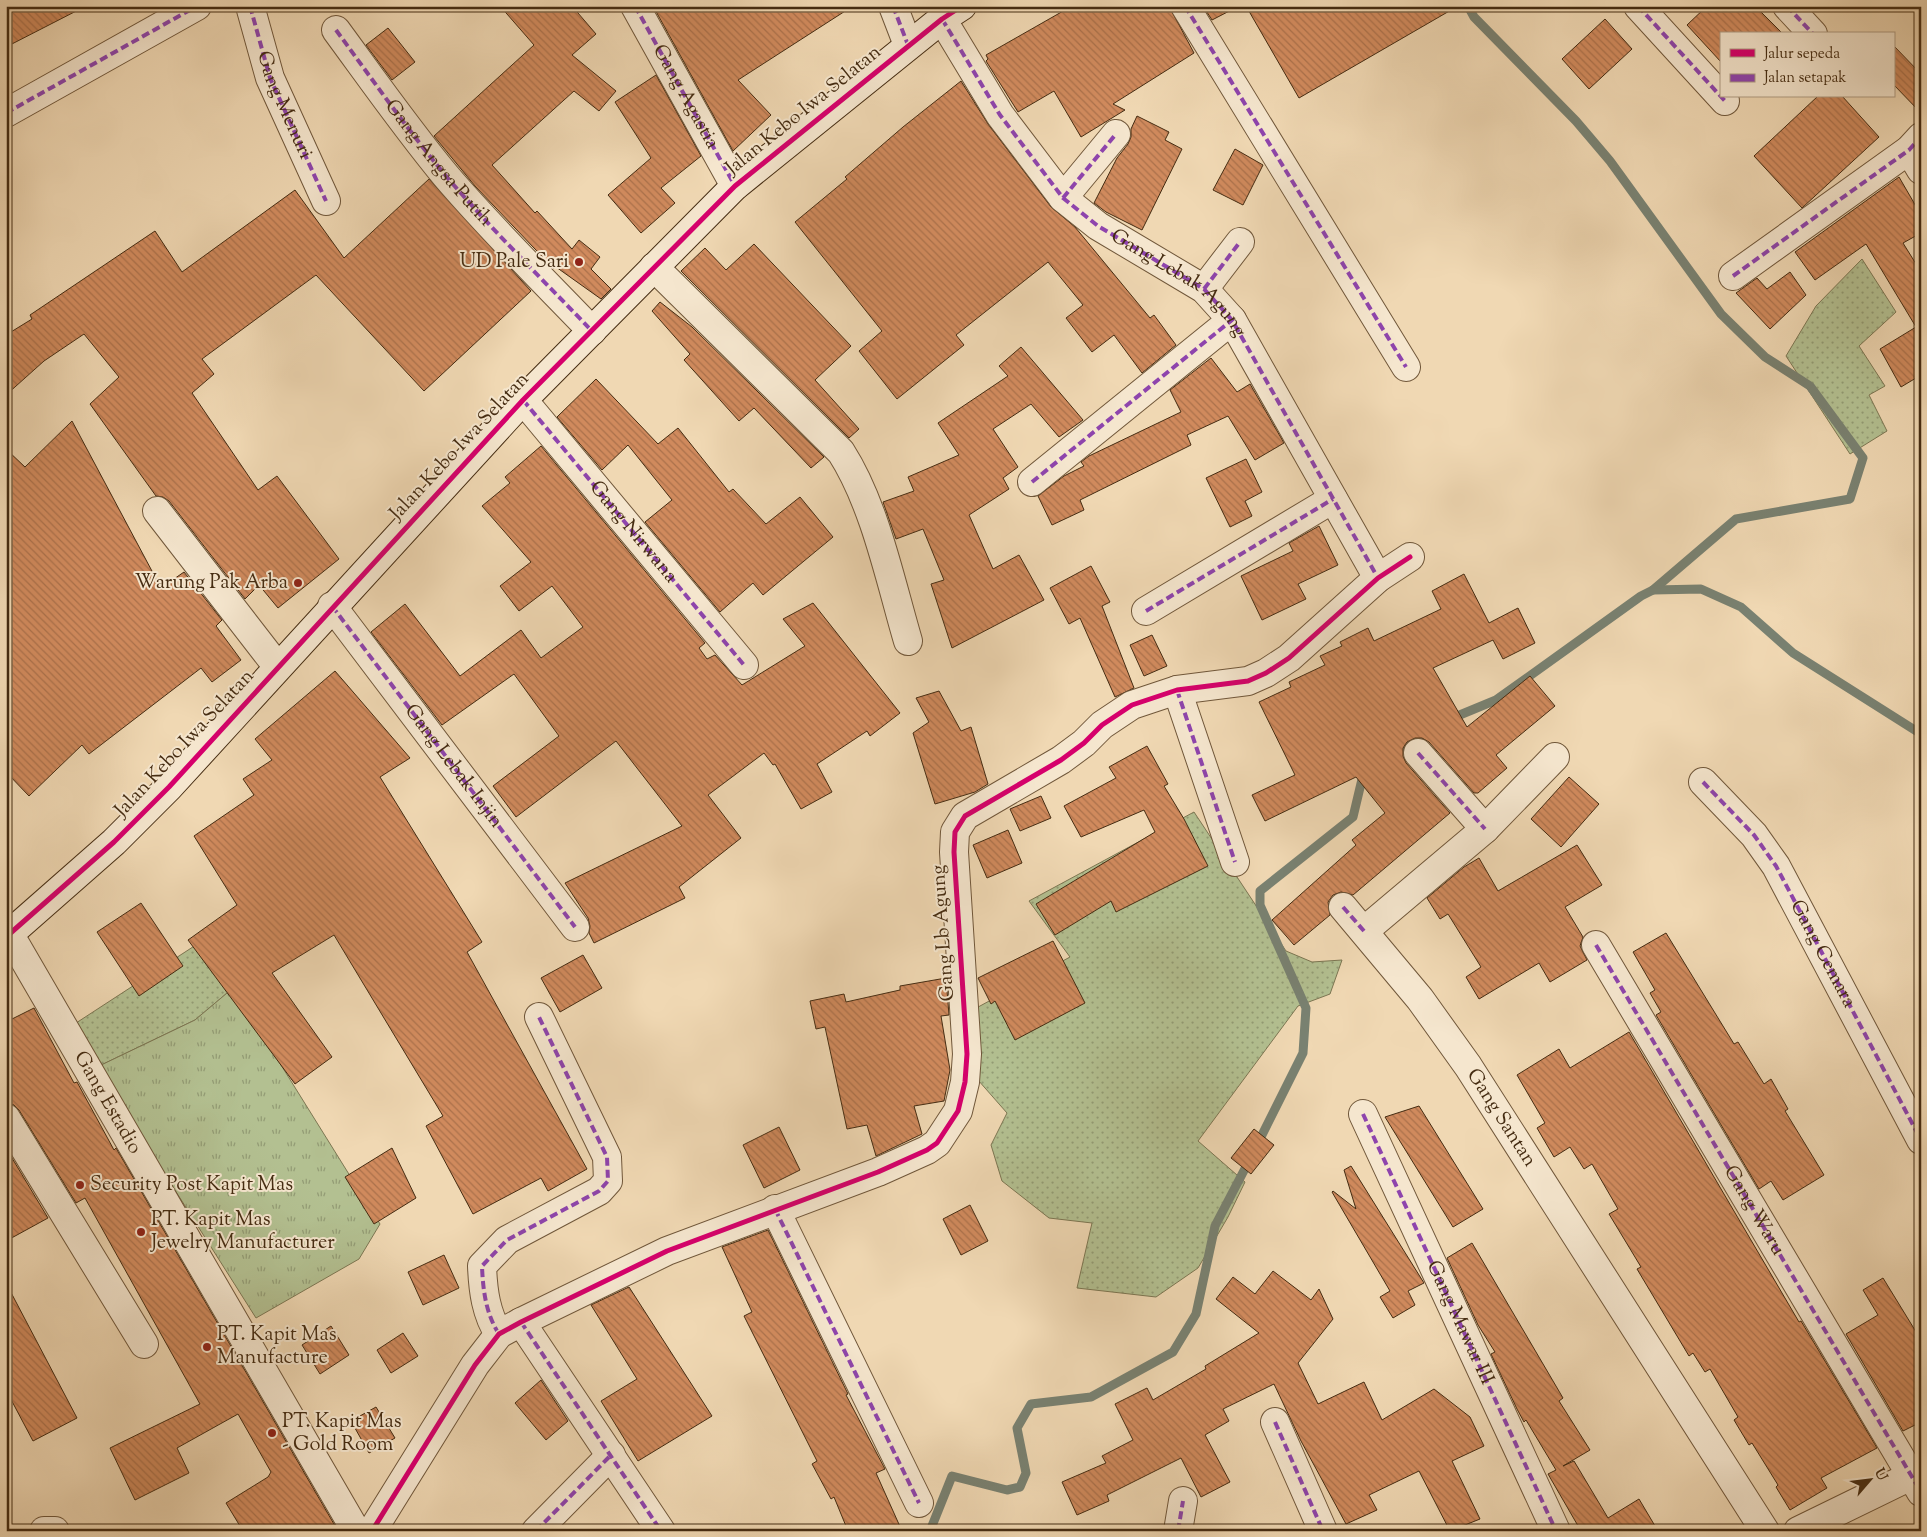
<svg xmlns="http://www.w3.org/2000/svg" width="1927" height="1537" font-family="'Sorts Mill Goudy',serif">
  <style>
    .grass { fill: url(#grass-dots); stroke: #7c7652 }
    .park { fill: url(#park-tufts); stroke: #7c7652 }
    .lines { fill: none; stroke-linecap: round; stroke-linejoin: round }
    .stream { stroke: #798171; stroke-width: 9 }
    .building { fill: url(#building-back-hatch); stroke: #452c12 }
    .street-casing { stroke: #70573a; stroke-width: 30 }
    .secondary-casing { stroke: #452c12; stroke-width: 30 }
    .street { stroke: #f5e6ce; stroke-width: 28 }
    .secondary { stroke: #f5e6ce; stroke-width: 28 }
    .quiet { stroke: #8e44ad; stroke-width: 4; stroke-dasharray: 8 4; stroke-linecap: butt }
    .cycleway-casing { stroke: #f5e6ce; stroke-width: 8 }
    .cycleway { stroke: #d6006c; stroke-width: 5 }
    .poi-dot { fill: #8f2418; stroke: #f5e6ce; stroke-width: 2 }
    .labels { text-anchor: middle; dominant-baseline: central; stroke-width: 4; stroke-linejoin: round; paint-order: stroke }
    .street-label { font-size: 20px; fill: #452c12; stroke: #f5e6ce }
    .poi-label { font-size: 20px; fill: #452c12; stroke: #f5e6ce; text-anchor: start }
  </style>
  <defs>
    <pattern id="grass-dots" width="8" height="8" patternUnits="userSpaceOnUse" patternTransform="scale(1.25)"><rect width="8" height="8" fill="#b3c091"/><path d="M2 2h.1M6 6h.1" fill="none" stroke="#939c75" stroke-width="1.8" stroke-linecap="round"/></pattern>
    <pattern id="park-tufts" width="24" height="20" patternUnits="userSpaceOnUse" patternTransform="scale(1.25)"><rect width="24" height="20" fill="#b3c091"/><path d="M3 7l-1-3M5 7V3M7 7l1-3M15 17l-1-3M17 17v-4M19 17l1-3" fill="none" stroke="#939c75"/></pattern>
    <pattern id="building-back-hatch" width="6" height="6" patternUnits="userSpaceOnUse" patternTransform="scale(1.25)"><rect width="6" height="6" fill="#d08a5d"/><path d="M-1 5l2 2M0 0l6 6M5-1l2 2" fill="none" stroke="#ab714b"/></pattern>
  </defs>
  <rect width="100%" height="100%" fill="#f0d8b3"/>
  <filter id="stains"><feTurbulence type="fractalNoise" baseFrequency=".004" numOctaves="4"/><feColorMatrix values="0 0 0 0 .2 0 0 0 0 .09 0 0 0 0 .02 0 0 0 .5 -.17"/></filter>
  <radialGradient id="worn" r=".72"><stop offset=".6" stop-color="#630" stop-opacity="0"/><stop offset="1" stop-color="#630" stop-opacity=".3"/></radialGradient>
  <!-- grass -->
  <g class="grass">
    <polygon points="1862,259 1896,312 1859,346 1885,386 1869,395 1887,431 1850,454 1786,356 1816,306"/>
    <polygon points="1194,812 1286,951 1312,962 1342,960 1330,994 1298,1006 1198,1141 1245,1182 1228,1217 1198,1268 1156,1297 1077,1288 1092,1223 1049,1218 1002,1181 991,1145 1007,1113 956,1055 958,1018 1070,957 1029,901"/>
    <polygon points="202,941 233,988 195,1020 97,1067 73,1025"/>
  </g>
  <!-- park -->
  <polygon class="park" points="233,988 380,1224 359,1259 256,1318 97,1067 195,1020"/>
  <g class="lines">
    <!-- stream -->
    <g class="stream">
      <polyline points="1468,6 1474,17 1576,121 1610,161 1721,314 1765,357 1810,386 1863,458 1850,499 1736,519 1653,590"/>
      <polyline points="1450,719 1496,700 1641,596 1653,590 1701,589 1741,607 1793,653 1921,734"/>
      <polyline points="1393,756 1430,731"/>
      <polyline points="1257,1145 1303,1053 1306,1008 1260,905 1260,891 1353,817 1363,775 1365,774"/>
      <polyline points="930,1531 952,1476 1007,1490 1020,1487 1026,1473 1017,1428 1031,1404 1091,1397 1173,1352 1196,1314 1215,1226 1250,1159"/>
    </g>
  </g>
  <!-- building -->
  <g class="building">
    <polygon points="6,6 86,6 6,47"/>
    <polygon points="500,6 572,6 596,34 572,55 616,91 599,111 574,91 492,165 535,213 537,211 572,249 579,240 600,257 591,269 611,289 601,299 556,267 554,269 475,186 434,136 534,45"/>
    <polygon points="653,6 853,6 738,80 771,115 733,151"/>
    <polygon points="1072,6 1169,6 1194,53 1113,104 1125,110 1081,137 1054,91 1018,112 986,61 988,59 986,55"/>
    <polygon points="1203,6 1239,6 1212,20"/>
    <polygon points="1246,6 1458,6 1299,98"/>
    <polygon points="1707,6 1755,6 1783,34 1721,34 1721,62 1687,25"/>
    <polygon points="1605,19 1632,49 1589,89 1562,59"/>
    <polygon points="388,28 415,62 392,80 366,45"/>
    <polygon points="1893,45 1921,74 1921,113 1893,84"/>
    <polygon points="656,75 701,156 661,188 675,203 641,233 608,195 651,158 615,102"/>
    <polygon points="961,81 988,124 1051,207 1075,227 1150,318 1154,315 1176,345 1142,373 1114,335 1092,352 1066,318 1083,305 1048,262 956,335 964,345 897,399 859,351 882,331 795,222 847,179 845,177 903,127"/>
    <polygon points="1818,96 1842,96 1879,137 1802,208 1754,156"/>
    <polygon points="1137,116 1169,132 1165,140 1182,149 1142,230 1106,212 1094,203 1117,158 1128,144 1131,137 1131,129"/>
    <polygon points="1235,149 1263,165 1243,205 1213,190"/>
    <polygon points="1899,177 1921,215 1921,233 1903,243 1921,272 1921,375 1901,387 1880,349 1916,327 1866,244 1815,280 1795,252"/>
    <polygon points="429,179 531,291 424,391 316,275 202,359 214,374 192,393 258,490 277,476 339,559 278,608 259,585 245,599 169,501 163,497 156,496 90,404 119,377 84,334 44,361 6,395 6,335 32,319 30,315 155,231 182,272 295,190 344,258"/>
    <polygon points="754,244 851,346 815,380 859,429 849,438 681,271 705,248 726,270"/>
    <polygon points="1790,272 1806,295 1770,329 1736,293 1757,278 1767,289"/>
    <polygon points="660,302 692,327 824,457 811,468 754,408 739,421 684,360 690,354 652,311"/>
    <polygon points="1021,347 1083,420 1059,437 1031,404 993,429 1018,467 1003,478 1009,489 969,515 993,569 1019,555 1044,600 952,648 931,584 944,580 923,529 896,539 883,502 914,491 908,477 959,455 938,423 1008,376 999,366"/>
    <polygon points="1211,358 1237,392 1250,384 1284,443 1255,460 1228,416 1187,435 1191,445 1080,500 1084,510 1052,525 1038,496 1064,476 1084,466 1081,462 1089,456 1181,412 1170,390"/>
    <polygon points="596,379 658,444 678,428 729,492 733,489 766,524 800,497 833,537 763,595 753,583 720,612 645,522 672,500 628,445 602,470 557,417"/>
    <polygon points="72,421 161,588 184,572 222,620 216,626 241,660 212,682 201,668 89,754 82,745 29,796 6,772 6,449 25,467"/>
    <polygon points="541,446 705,643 699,648 707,659 715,655 742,685 805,646 783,619 813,603 900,713 870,736 867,731 817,764 832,792 801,809 775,764 773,765 764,753 708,795 741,838 679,887 685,898 594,943 589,933 590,926 588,918 565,883 682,826 616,741 516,817 493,786 559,736 514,674 442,725 371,632 405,604 460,676 521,630 541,658 583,627 552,586 519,611 500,586 531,562 482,506 510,483 505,477"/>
    <polygon points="1246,459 1262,492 1245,501 1252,516 1230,527 1206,478"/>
    <polygon points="1319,526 1338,565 1298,584 1306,599 1262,620 1241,576 1293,551 1289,543"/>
    <polygon points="1091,566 1110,602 1102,606 1134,688 1115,697 1080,618 1069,624 1050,588"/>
    <polygon points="1464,574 1489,623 1518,608 1535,643 1503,659 1493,640 1433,668 1467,727 1530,676 1555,706 1496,755 1507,768 1478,793 1474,793 1429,742 1422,738 1415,738 1407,742 1403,748 1403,756 1406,763 1450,813 1353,895 1341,892 1333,895 1328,902 1330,915 1294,945 1272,920 1356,845 1352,840 1385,813 1356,777 1265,821 1252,795 1295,775 1259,702 1291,687 1289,682 1325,665 1320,656 1342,646 1340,642 1368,628 1374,641 1441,609 1432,591"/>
    <polygon points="1152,635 1167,666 1144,676 1130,645"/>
    <polygon points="335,671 410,758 380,777 482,942 467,952 587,1169 548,1191 541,1178 473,1214 426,1126 443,1116 334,935 272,973 332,1057 295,1084 188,940 237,905 194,836 254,795 243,779 272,760 255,739"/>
    <polygon points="939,691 961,731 971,727 988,784 975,792 935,804 913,733 929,722 916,698"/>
    <polygon points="1147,746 1168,784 1164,786 1184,819 1208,866 1116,912 1111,901 1055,935 1036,904 1155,832 1144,810 1081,837 1064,806 1116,778 1109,767"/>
    <polygon points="1569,777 1599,804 1561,847 1531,819"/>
    <polygon points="1041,796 1051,818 1020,831 1010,809"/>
    <polygon points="1008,830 1022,863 987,878 973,845"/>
    <polygon points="1577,845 1602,885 1565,907 1583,937 1580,946 1587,960 1550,982 1539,963 1479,999 1466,977 1481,967 1448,914 1440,919 1427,898 1464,867 1479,858 1498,891"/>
    <polygon points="141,903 183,966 139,996 97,932"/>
    <polygon points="1666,933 1734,1044 1738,1042 1764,1084 1771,1079 1788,1109 1785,1111 1824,1175 1783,1200 1771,1181 1759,1189 1656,1015 1661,1012 1650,993 1655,990 1633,952"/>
    <polygon points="1053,941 1085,1003 1015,1040 995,1001 991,1004 978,978"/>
    <polygon points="583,955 602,988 560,1012 541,978"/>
    <polygon points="946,978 949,1015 941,1016 950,1070 944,1101 914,1106 922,1134 876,1156 867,1125 847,1129 825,1027 816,1029 810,1001 844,994 846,1002 900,990 900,986"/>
    <polygon points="34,1008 74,1083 77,1082 114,1150 116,1148 338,1531 243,1531 226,1503 268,1477 271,1472 238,1414 177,1448 189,1473 135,1500 110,1448 200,1404 85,1198 76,1203 19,1110 14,1105 6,1102 6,1022"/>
    <polygon points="1629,1032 1799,1322 1801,1321 1877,1448 1821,1478 1827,1488 1790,1510 1776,1487 1778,1485 1752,1443 1749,1445 1734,1420 1738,1417 1710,1369 1705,1372 1693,1353 1689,1356 1637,1269 1641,1267 1609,1214 1618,1209 1592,1164 1584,1169 1570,1147 1554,1157 1537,1128 1545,1123 1517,1075 1559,1049 1570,1068"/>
    <polygon points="1419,1106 1483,1209 1453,1227 1385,1117"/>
    <polygon points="779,1127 800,1170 764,1188 743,1145"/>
    <polygon points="1254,1129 1274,1145 1251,1174 1231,1158"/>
    <polygon points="6,1148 48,1218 6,1241"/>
    <polygon points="392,1148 416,1198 374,1224 345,1177"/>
    <polygon points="1351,1166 1424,1283 1408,1291 1415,1305 1393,1318 1380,1297 1390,1291 1332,1192 1333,1191 1356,1209 1344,1170"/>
    <polygon points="970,1205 988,1241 961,1255 943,1219"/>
    <polygon points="768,1230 848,1394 846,1395 885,1469 876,1473 902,1531 848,1531 834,1497 831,1499 812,1464 817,1461 744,1316 752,1312 722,1247"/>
    <polygon points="1472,1243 1563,1398 1559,1401 1590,1450 1563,1466 1574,1461 1608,1518 1639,1499 1658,1531 1581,1531 1548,1474 1556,1470 1526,1420 1524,1422 1517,1409 1491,1354 1495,1352 1478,1325 1447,1258"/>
    <polygon points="444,1255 459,1288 423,1305 408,1272"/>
    <polygon points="1273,1271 1311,1300 1319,1289 1333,1319 1298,1363 1318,1404 1364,1382 1382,1420 1434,1389 1470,1417 1484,1446 1452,1461 1480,1519 1450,1531 1419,1471 1369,1495 1377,1510 1346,1524 1301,1441 1274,1384 1223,1409 1229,1421 1205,1435 1230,1482 1201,1497 1181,1458 1107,1495 1109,1501 1077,1515 1062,1482 1106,1463 1102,1456 1133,1440 1115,1404 1147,1388 1153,1400 1206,1369 1205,1366 1259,1333 1216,1299 1233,1277 1255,1294"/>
    <polygon points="1883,1278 1921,1340 1921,1422 1903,1431 1846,1334 1878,1315 1863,1290"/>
    <polygon points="6,1283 77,1418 33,1441 6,1390"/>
    <polygon points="629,1287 712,1416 638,1461 601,1401 637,1379 591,1305"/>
    <polygon points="331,1326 349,1355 320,1374 302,1345"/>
    <polygon points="403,1333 418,1356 391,1373 377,1350"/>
    <polygon points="541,1380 568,1421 546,1440 515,1403"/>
    <polygon points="376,1407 395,1438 369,1453 351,1421"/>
  </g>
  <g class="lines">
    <defs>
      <g id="street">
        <polyline points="250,6 270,78 326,201"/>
        <path id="s1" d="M635,6l100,180"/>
        <polyline points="893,6 908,45"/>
        <polyline points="1185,6 1406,367"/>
        <polyline points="1638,6 1725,101"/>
        <polyline points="1787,6 1813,34"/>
        <polyline points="942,19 1000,115 1063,198 1098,226 1204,289 1232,320 1378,578"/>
        <path d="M336,30c36,49 71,99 110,146 46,54 97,104 146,155"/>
        <polyline points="6,113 197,6"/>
        <polyline points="1909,150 1921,170"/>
        <polyline points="1063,198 1116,134"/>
        <path d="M654,267l187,185c34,53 49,128 67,189"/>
        <polyline points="1733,276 1909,150 1921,137"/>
        <polyline points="1204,289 1240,242"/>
        <path id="s2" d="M523,400l221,265"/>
        <polyline points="1032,482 1232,320"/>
        <polyline points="157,511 277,666"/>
        <path id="s3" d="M332,606l243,321"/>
        <polyline points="1146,611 1333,499"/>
        <polyline points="1177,690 1235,862"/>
        <polyline points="1418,753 1485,829"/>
        <polyline points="1703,782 1754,835 1776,866 1921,1140"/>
        <path id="s4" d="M1343,907l77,92 48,67 297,465"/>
        <polyline points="1364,931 1485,829 1555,757"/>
        <path id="s5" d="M10,935l346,596"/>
        <polyline points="1596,945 1921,1492"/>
        <polyline points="1363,1114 1556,1531"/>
        <polyline points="6,1118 144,1344"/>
        <polyline points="775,1209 919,1503"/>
        <polyline points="521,1322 661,1531"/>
        <path d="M499,1334c-13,-20 -16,-43 -17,-68l25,-26 92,-49 9,-10 -1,-24 -68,-140"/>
        <polyline points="1275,1422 1323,1531"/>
        <polyline points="44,1531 55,1531"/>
        <polyline points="372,1531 475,1365 499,1334 521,1322 667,1251 878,1172 927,1150 937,1143 958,1111 965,1082 967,1054 954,852 955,832 965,816 1061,760 1084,743 1102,725 1132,705 1177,690 1248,681 1266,673 1289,658 1378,578 1410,557"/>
        <polyline points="536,1531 611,1455"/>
        <polyline points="1178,1531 1183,1501"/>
        <polyline points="1798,1531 1921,1471"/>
      </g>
      <polyline id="secondary" points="6,937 114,842 169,787 523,400 735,186 942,19 962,6"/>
    </defs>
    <!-- street casing -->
    <use href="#street" class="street-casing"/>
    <!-- secondary casing -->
    <use href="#secondary" class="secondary-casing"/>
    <!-- street -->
    <use href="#street" class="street"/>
    <!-- secondary -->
    <use href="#secondary" class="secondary"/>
    <!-- quiet -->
    <g class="quiet">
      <path id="s6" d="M250,6l20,72 56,123"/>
      <polyline points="635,6 735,186"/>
      <polyline points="893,6 908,45"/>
      <polyline points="1185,6 1406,367"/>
      <polyline points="1638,6 1725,101"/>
      <polyline points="1787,6 1813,34"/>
      <path id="s7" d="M942,19l58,96 63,83 35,28 106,63 28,31 146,258"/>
      <path id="s8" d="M336,30c36,49 71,99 110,146 46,54 97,104 146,155"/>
      <polyline points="6,113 197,6"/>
      <polyline points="1063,198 1116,134"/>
      <polyline points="1733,276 1909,150 1921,137"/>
      <polyline points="1204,289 1240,242"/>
      <polyline points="523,400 744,665"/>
      <polyline points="1032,482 1232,320"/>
      <polyline points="332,606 575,927"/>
      <polyline points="1146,611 1333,499"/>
      <polyline points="1177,690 1235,862"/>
      <polyline points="1418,753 1485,829"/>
      <path id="s9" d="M1703,782l51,53 22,31 145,274"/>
      <polyline points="1343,907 1364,931"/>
      <path id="s10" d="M1596,945l325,547"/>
      <path id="s11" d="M1363,1114l193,417"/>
      <polyline points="775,1209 919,1503"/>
      <polyline points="521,1322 661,1531"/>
      <path d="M499,1334c-13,-20 -16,-43 -17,-68l25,-26 92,-49 9,-10 -1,-24 -68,-140"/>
      <polyline points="1275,1422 1323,1531"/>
      <polyline points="44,1531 55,1531"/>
      <polyline points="536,1531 611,1455"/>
      <polyline points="1178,1531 1183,1501"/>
    </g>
    <defs>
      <g id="cycleway">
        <polyline points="6,937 114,842 169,787 523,400 735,186 942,19 962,6"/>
        <polyline points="372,1531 475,1365 499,1334 521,1322 667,1251 878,1172 927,1150 937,1143 958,1111 965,1082 967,1054 954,852 955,832 965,816 1061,760 1084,743 1102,725 1132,705 1177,690 1248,681 1266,673 1289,658 1378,578 1410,557"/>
      </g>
    </defs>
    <!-- cycleway casing -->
    <use href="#cycleway" class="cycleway-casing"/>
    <!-- cycleway -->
    <use href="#cycleway" class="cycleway"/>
  </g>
  <!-- markers -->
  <g class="poi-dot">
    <circle cx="579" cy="262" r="5"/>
    <circle cx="298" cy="583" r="5"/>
    <circle cx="80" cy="1185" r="5"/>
    <circle cx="141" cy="1232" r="5"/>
    <circle cx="207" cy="1347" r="5"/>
    <circle cx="272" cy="1433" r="5"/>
  </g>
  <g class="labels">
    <!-- street labels -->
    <g class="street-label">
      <text stroke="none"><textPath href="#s1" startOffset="104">Gang Agastia</textPath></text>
      <text stroke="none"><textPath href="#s6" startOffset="105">Gang Menuri</textPath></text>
      <text transform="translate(804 111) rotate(-39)">Jalan Kebo Iwa Selatan</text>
      <text stroke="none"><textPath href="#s8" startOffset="168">Gang Angsa Putih</textPath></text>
      <text stroke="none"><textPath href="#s7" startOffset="361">Gang Lebak Agung</textPath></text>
      <text transform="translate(460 447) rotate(-47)">Jalan Kebo Iwa Selatan</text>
      <text stroke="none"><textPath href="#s2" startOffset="172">Gang Nirwana</textPath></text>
      <text transform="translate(185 744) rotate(-47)">Jalan Kebo Iwa Selatan</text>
      <text stroke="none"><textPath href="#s3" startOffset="201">Gang Lebak Injin</textPath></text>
      <text transform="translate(944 933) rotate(-94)">Gang Lb Agung</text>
      <text stroke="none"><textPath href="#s9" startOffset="211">Gang Cemara</textPath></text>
      <text stroke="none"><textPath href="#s5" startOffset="194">Gang Estadio</textPath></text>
      <text stroke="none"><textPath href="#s4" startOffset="264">Gang Santan</textPath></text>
      <text stroke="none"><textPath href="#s10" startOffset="309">Gang Waru</textPath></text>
      <text stroke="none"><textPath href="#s11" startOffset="230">Gang Mawar III</textPath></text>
    </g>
    <!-- poi labels -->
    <g class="poi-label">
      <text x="569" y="262" text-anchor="end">UD Pale Sari</text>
      <text x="288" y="583" text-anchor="end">Warung Pak Arba</text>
      <text x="90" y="1185">Security Post Kapit Mas</text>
      <text x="151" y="1220">PT. Kapit Mas<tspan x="151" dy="23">Jewelry Manufacturer</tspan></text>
      <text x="217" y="1335">PT. Kapit Mas<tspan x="217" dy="23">Manufacture</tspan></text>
      <text x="282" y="1422">PT. Kapit Mas<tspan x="282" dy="23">- Gold Room</tspan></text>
    </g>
  </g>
  <!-- margin -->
  <rect width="1927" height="1537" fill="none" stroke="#f0d8b3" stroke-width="25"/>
  <rect x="8" y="8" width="1912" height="1522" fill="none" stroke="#452c12" stroke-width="2.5"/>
  <rect x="12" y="12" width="1902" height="1512" fill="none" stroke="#452c12"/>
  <!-- legend -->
  <rect x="1720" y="32" width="175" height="65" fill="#f5e6ce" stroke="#af9c83"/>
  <rect x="1730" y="49" width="25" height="8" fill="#d6006c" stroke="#af9c83"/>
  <text x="1764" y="58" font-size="15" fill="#452c12">Jalur sepeda</text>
  <rect x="1730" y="74" width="25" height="8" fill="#8e44ad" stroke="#af9c83"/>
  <text x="1764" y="82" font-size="15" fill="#452c12">Jalan setapak</text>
  <!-- north arrow -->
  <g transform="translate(1870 1480) rotate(62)" stroke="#f5e6ce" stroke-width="4" paint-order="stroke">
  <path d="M0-4L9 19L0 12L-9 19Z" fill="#452c12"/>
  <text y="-8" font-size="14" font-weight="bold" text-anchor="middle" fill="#452c12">U</text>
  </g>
  <rect width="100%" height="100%" filter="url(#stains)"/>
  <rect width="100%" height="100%" fill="url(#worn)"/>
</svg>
